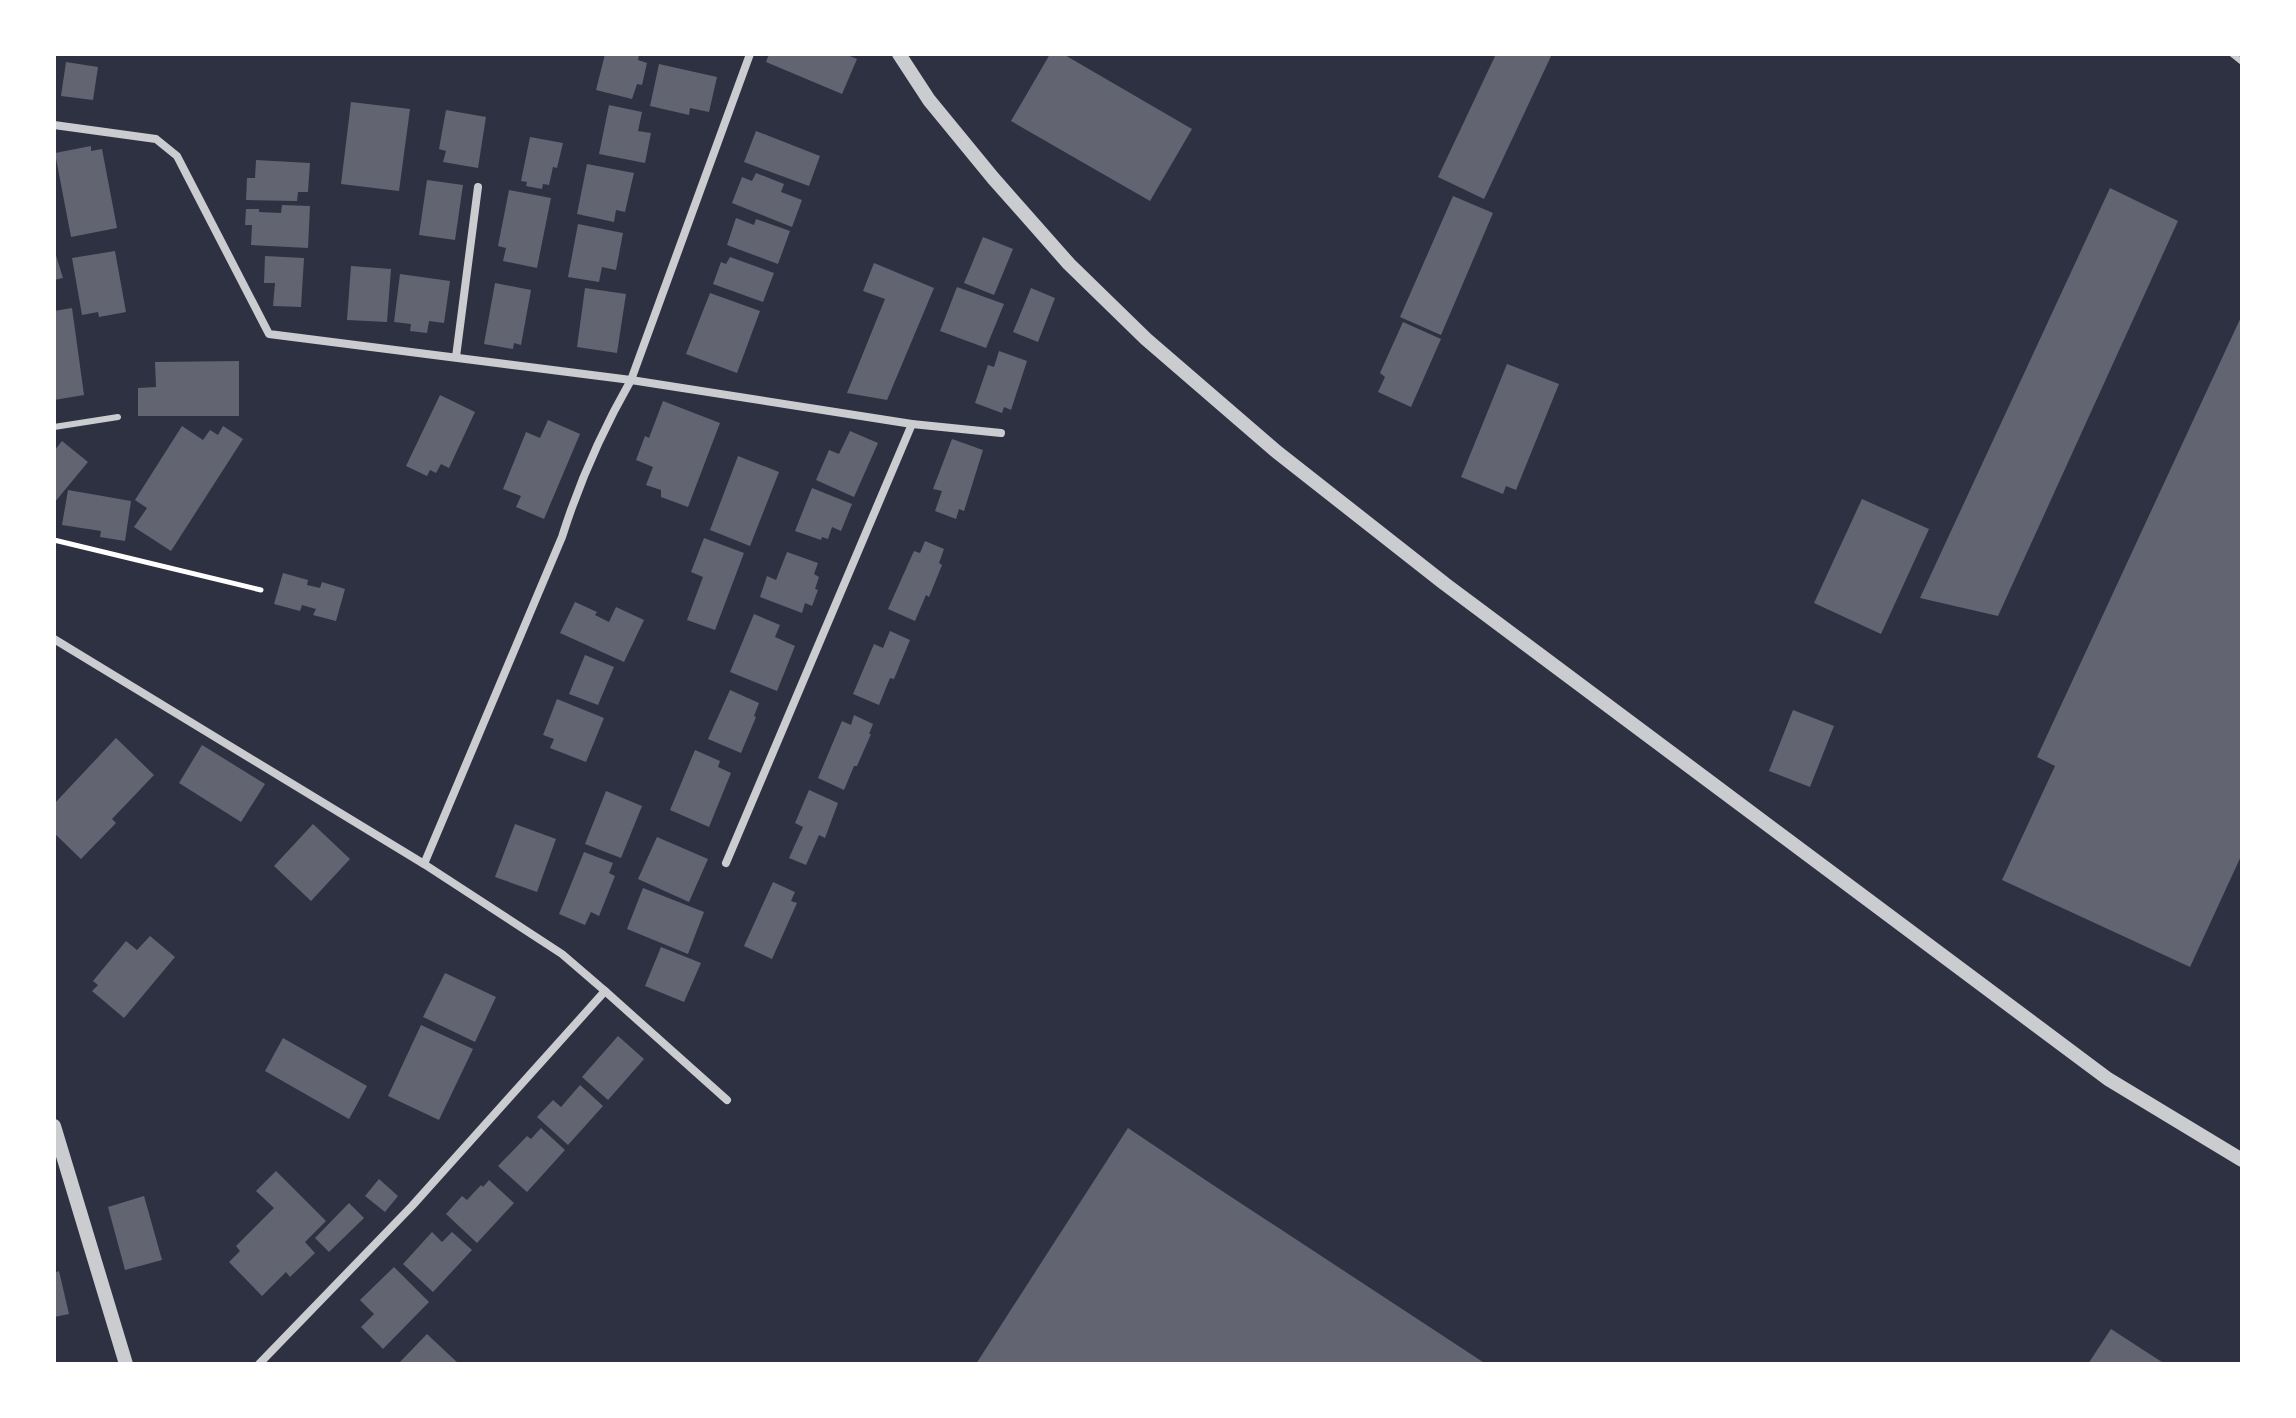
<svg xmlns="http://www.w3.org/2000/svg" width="2296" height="1418" font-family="'Archivo Narrow',sans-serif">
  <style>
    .building { fill: #626471 }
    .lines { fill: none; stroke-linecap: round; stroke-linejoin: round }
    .path { stroke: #fff; stroke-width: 5 }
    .service { stroke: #caccd0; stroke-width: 6 }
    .minor { stroke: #caccd0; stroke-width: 8 }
    .tertiary { stroke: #caccd0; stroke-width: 14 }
  </style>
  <rect width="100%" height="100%" fill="#2d3142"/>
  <!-- building -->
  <g class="building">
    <polygon points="605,54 635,54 639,55 638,60 647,63 642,85 637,84 632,99 596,90"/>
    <polygon points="769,54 845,54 857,59 842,94 766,62"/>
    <polygon points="1050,54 1063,54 1192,129 1150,201 1011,121"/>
    <polygon points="1496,54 1552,54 1484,199 1438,177"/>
    <polygon points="66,62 98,67 93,100 61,96"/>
    <polygon points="659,64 717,77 709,112 690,108 689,115 650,106"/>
    <polygon points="351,102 410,109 399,191 341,184"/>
    <polygon points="609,105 642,112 638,131 651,133 645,163 599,154"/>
    <polygon points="446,110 486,117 478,168 443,162 446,151 439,149"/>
    <polygon points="756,131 820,156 809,186 744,162"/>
    <polygon points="530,137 563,143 557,168 553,167 549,185 543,184 542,189 526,186 527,182 521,181"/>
    <polygon points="91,146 91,151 102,149 117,228 71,237 55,153"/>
    <polygon points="256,160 310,163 308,192 298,192 297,201 246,200 247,178 255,178"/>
    <polygon points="587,164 634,173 625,212 616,210 614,222 577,214"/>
    <polygon points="756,173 784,184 781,192 802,200 792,227 732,203 742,177 752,181"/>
    <polygon points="427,180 463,185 455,240 419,235"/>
    <polygon points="2110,188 2178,221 1998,616 1920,598"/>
    <polygon points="509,190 551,198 537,268 503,261 506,248 498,246"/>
    <polygon points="1453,196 1493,213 1441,335 1400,317"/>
    <polygon points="282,205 310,206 308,248 251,245 252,225 245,225 246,209 259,209 259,212 281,213"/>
    <polygon points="736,218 754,225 756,219 790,231 778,264 727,245"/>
    <polygon points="578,224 623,233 616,270 602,267 599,282 568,277"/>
    <polygon points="983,237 1013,249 994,295 964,283"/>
    <polygon points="54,249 63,278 54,280"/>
    <polygon points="115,251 126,312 99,317 98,312 82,315 72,258"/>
    <polygon points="265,256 304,258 301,307 273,306 275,283 264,283"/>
    <polygon points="730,257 774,273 763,302 713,284 721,262 726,264"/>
    <polygon points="874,263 934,288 887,400 847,393 885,299 863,291"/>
    <polygon points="351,266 391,269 387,322 347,320"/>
    <polygon points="400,274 450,281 444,323 429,321 427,333 410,331 411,324 394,322"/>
    <polygon points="495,283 531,290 521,345 514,343 513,349 484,344"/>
    <polygon points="957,287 1004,304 986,348 940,331"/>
    <polygon points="585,288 626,294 617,353 577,347"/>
    <polygon points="1031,288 1055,298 1038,342 1013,332"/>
    <polygon points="710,293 760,311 737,373 686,354"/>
    <polygon points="72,308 84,395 54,400 54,311"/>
    <polygon points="2242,315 2242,854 2190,967 2002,880 2055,766 2037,757"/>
    <polygon points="1403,322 1441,339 1411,407 1378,392 1385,377 1380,373"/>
    <polygon points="999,351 1027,361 1011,410 1004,407 1002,413 975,403 988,365 994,367"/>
    <polygon points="239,361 239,416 138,416 138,388 156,387 155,362"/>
    <polygon points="1507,364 1559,384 1516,490 1506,486 1503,494 1461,477"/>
    <polygon points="440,395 475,412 449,468 441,464 436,473 430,470 427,476 406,466"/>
    <polygon points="663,401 720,423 688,507 661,497 661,490 646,485 653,467 636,460 645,436 649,438"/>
    <polygon points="548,420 580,434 544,519 516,507 521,496 503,489 526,432 540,438"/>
    <polygon points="182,426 203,440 210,430 218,435 223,426 243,439 171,551 134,527 147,508 135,500"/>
    <polygon points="850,431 878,443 854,497 816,480 829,450 839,454"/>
    <polygon points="952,439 983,450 964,511 959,509 956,519 935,511 942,491 933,489"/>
    <polygon points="62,441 88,462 54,503 54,451"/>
    <polygon points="738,456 779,472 750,546 710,530"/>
    <polygon points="812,488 852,504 841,531 832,527 828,539 822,537 821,540 795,531"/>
    <polygon points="68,490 131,501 125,541 100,537 101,531 62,525"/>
    <polygon points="1862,499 1929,529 1881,634 1814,603"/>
    <polygon points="704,538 744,553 715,630 687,620 703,577 691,572"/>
    <polygon points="925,541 944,549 939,563 942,565 929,597 926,595 915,621 888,609 914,551 920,553"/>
    <polygon points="787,552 818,563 814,574 819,577 815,589 818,590 812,606 805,603 802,613 760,597 767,576 776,580"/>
    <polygon points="283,573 308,580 307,585 320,588 322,582 345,589 336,621 313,615 316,609 302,605 300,611 274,604"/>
    <polygon points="575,602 597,612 595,615 609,622 616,607 644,620 624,662 560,633"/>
    <polygon points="754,614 780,625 775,637 795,646 777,691 730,672"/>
    <polygon points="890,631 910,640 894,679 890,678 879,705 853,694 874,644 883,648"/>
    <polygon points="585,655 614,667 598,705 569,694"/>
    <polygon points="730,690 759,703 754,716 756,717 741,753 708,739"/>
    <polygon points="557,699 604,718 586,762 550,748 554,739 543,735"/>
    <polygon points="1793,710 1834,726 1810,787 1769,771"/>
    <polygon points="854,715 873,724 869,734 871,734 857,766 854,766 844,790 818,778 842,721 851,725"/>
    <polygon points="116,738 154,775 112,819 116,823 81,859 54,833 54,804"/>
    <polygon points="202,745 265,784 241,822 179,783"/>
    <polygon points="695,750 720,761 718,767 731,773 709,827 670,810"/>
    <polygon points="809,790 838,803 825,838 819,835 806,865 789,858 803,827 795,823"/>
    <polygon points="606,791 642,806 621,858 585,844"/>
    <polygon points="313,824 350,859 311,901 274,866"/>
    <polygon points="515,824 556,839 537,892 495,877"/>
    <polygon points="657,837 708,859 689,902 638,879"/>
    <polygon points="584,852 613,863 609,873 615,876 599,916 591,912 585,925 559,914"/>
    <polygon points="773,882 795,892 791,901 797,903 772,959 744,946"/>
    <polygon points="643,888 704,912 688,954 627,929"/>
    <polygon points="150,936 175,957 124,1018 92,991 98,985 93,981 126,941 137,950"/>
    <polygon points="661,947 701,963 684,1002 645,986"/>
    <polygon points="445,973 496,997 475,1042 423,1017"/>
    <polygon points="421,1025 473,1049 439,1120 388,1096"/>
    <polygon points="618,1036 644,1059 608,1100 582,1077"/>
    <polygon points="283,1038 367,1086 349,1119 265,1071"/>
    <polygon points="580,1085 603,1106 568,1145 537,1117 553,1100 561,1107"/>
    <polygon points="541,1128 565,1150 527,1192 498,1166 527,1136 531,1139"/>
    <polygon points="1128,1128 1213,1185 1486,1364 976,1364"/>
    <polygon points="276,1171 326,1221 305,1242 315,1253 290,1277 286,1272 262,1296 229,1262 240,1251 236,1246 274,1208 256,1191"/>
    <polygon points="379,1179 398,1196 385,1212 365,1196"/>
    <polygon points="489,1180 514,1203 477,1243 446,1214 462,1196 467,1200 481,1185 483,1187"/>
    <polygon points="144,1196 162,1260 125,1270 108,1207"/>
    <polygon points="349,1203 364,1218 329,1252 315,1238"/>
    <polygon points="432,1232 442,1242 452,1232 472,1250 433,1292 403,1264"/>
    <polygon points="394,1267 429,1302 383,1349 361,1327 374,1314 360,1300"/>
    <polygon points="59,1271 69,1314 54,1317 54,1273"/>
    <polygon points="2111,1329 2165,1364 2088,1364"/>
    <polygon points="427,1334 459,1364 398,1364"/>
  </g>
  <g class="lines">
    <!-- path -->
    <polyline class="path" points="54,540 261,590"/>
    <!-- service -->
    <g class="service">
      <polyline points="2232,54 2242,62"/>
      <polyline points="54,427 118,417"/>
    </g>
    <!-- minor -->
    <g class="minor">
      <polyline points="54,125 156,139 177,156 269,334 631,380 912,424 726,863"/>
      <polyline points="456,357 478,187"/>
      <polyline points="912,424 1001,433"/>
      <polyline points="54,639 424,864"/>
      <polyline points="605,991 727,1100"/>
      <path d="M259,1364l153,-158 193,-215 -43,-37 -138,-90 138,-327c17,-54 41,-108 69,-157l119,-326"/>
    </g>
    <!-- tertiary -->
    <g class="tertiary">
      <polyline points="899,54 929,100 993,178 1069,264 1146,339 1277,452 1445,584 2108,1079 2242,1160"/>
      <polyline points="54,1126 126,1364"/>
    </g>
  </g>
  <!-- border -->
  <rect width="2296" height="1418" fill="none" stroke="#ffffff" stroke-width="112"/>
</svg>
